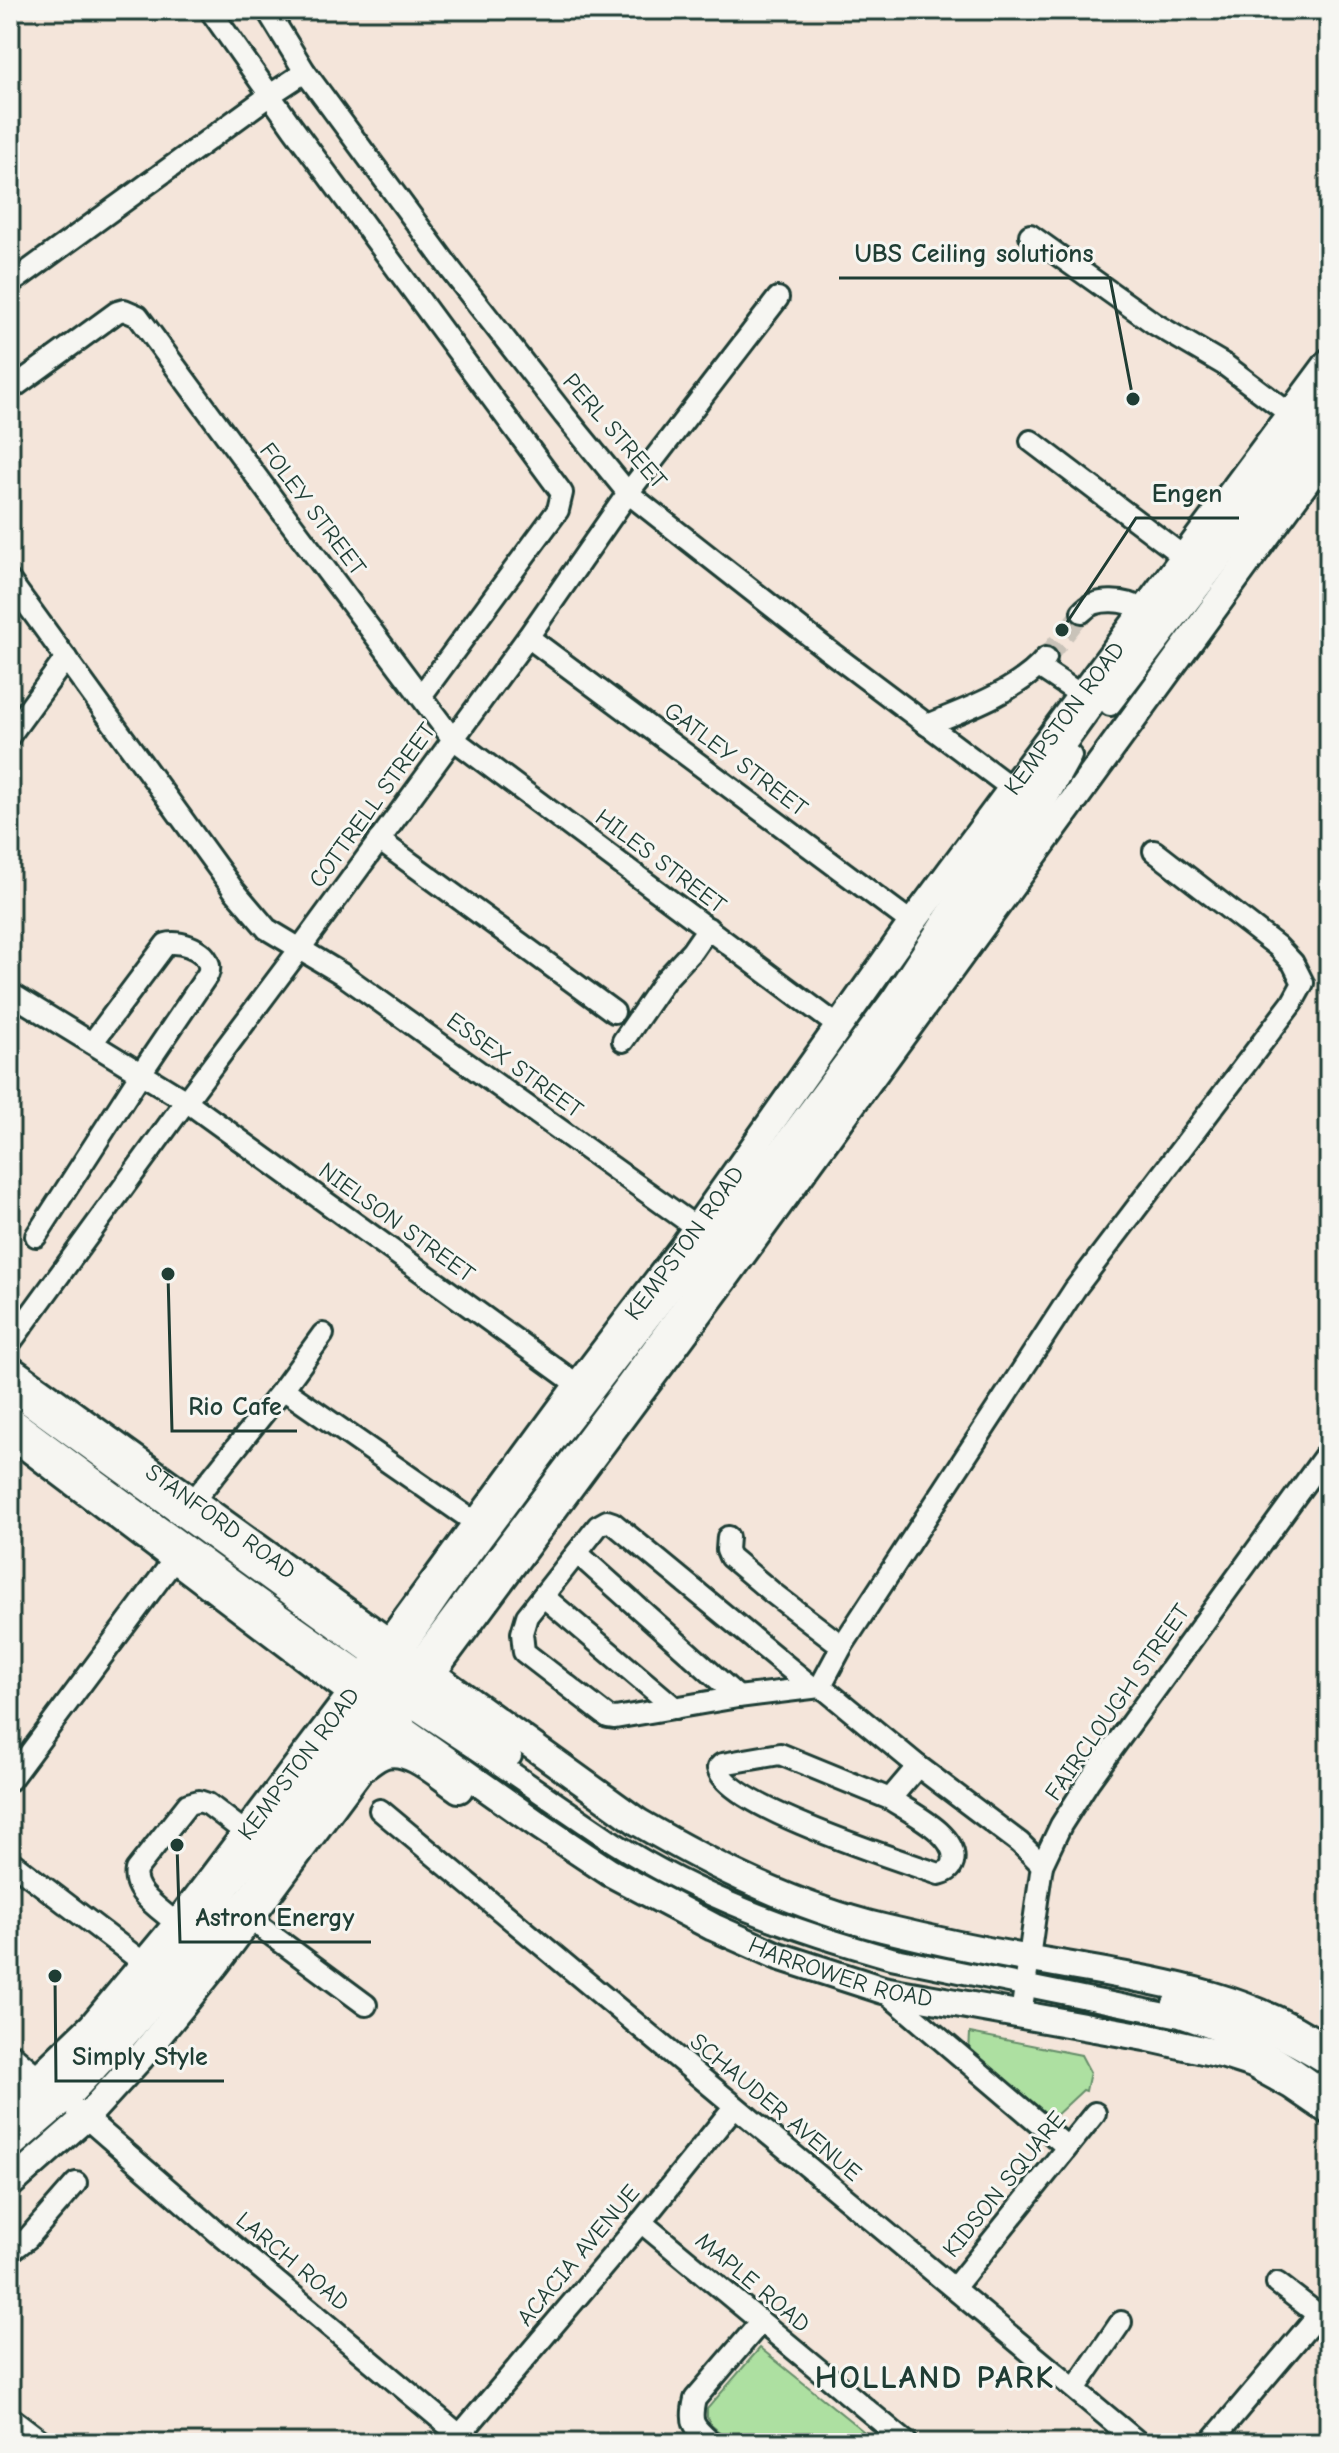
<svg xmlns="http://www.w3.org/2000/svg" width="1339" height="2453" font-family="'Comic Neue',sans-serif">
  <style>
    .green { fill: #ade0a1; stroke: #668e6a; stroke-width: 2 }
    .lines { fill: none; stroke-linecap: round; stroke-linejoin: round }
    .minor-tunnel { stroke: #c9c3b9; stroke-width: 20; stroke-dasharray: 20 10; stroke-linecap: butt }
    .minor-casing { stroke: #1f3d34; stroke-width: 26 }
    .major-casing { stroke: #1f3d34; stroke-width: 32 }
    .minor { stroke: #f6f6f2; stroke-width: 20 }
    .major { stroke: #f6f6f2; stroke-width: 26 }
    .labels { text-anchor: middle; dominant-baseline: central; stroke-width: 6; stroke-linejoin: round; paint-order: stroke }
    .street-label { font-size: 24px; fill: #1f3d34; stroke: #f6f6f2 }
    .district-label { font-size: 32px; font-weight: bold; letter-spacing: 2px; fill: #1f3d34; stroke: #f6f6f2 }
    .leader { fill: none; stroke: #1f3d34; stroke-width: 3 }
    .callout-dot { fill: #1f3d34; stroke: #f6f6f2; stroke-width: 3 }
    .callout-label { font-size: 26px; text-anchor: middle; font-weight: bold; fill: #1f3d34; stroke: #f6f6f2; stroke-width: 6; stroke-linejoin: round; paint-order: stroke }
  </style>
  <rect width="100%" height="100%" fill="#f4e5da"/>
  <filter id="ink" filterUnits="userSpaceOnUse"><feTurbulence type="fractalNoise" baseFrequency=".0125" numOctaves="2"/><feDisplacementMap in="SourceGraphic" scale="16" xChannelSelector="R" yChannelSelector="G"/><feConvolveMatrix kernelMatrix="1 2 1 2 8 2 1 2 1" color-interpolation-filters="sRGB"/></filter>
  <g filter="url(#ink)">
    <!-- green -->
    <g class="green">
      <polygon points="970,2033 1081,2055 1090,2072 1086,2091 1083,2090 1051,2120 969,2053"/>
      <polygon points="760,2348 878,2443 733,2443 711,2425 707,2417 707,2409"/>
    </g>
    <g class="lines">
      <!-- minor-tunnel -->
      <polyline class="minor-tunnel" points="1046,658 1082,612"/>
      <defs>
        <g id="minor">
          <polyline points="210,10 293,128 562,493 558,510 421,696"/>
          <polyline points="267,10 305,72 451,270 565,416 628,493 825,648 1022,796"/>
          <polyline points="1030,235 1155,324 1225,365 1290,414"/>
          <polyline points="10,284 270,95 305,72"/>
          <polyline points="10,390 117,312 124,310 138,316 278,506 452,738 838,1026"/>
          <polyline points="1031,441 1184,557"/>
          <polyline points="10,581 233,889 267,929 342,974 697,1228"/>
          <path d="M1082,612c13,-16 46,-12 62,-2"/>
          <polyline points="528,637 912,923"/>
          <polyline points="1039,667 1081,695"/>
          <polyline points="1110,705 1329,419"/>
          <path d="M927,725c38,-15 93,-35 119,-67"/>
          <polyline points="10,735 66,658"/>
          <polyline points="379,840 614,1012"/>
          <polyline points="10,993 186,1101 578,1385"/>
          <polyline points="623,1041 665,980 692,951 708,928"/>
          <path d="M36,1236l105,-163 67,-99c8,-20 -25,-35 -42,-30l-74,99"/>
          <polyline points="10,1343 186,1101 299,950 528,637 628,493 778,298"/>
          <polyline points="283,1389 476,1523"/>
          <polyline points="10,1391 511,1756"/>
          <path d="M10,1416c154,114 307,230 468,334 45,30 90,62 135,92 86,55 181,89 278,116l289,59c57,19 103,39 149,78"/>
          <polyline points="194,1500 283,1389 323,1334"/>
          <polyline points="728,1537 727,1550 730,1557 774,1594 842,1646"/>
          <polyline points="577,1553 738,1697"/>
          <polyline points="543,1596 675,1708"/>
          <polyline points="812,1687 613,1523 607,1521 598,1526 527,1616 522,1633 524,1652 608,1717 615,1718 738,1697 820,1687 827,1691 918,1766 1020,1843 1042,1865"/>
          <polyline points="820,1687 842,1646 1075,1289 1292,1003 1303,983 1293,963 1277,946 1154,851"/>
          <polyline points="10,1780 176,1557"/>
          <path d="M890,1799c19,13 70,36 63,64 -2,7 -7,9 -14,11 -40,-14 -211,-67 -221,-106l4,-4 58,-10 110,45 28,-33"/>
          <polyline points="380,1810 1139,2443"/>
          <polyline points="10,1861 145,1964"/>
          <polyline points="250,1919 366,2005"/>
          <path d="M177,1924c-15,-14 -46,-31 -41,-54l52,-66 11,-3 9,3 38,29"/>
          <polyline points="883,1990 1067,2147"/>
          <path d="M1173,2003c59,12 105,30 156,62"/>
          <polyline points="1021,2015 1042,1865 1061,1825 1089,1781 1329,1450"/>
          <polyline points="10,2053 49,2086"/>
          <polyline points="77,2110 217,2232 469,2443"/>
          <polyline points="10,2128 55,2091 90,2053 223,1896 350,1727 445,1589 549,1449 782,1146 892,998 976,870 1026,799 1205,551 1329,392"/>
          <polyline points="10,2150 67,2101 126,2038 246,1898 393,1695 622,1390 894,1018 1041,810 1071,756"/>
          <polyline points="641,2222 907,2443"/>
          <polyline points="10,2252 28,2238 76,2183"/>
          <polyline points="1277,2283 1329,2323"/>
          <polyline points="954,2288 1095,2113"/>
          <polyline points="1075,2389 1121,2322"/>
          <polyline points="10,2417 44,2443"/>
          <polyline points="460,2435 641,2222 734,2107"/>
          <path d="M712,2443c-18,-16 -23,-19 -17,-44l65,-76"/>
          <polyline points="1210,2443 1318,2315"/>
        </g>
        <g id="major">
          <path id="s1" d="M10,1369l628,453c77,45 158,85 245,106 54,13 110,25 166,34 97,18 198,29 280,89"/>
          <path id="s2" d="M10,1434l342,259 188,133 69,46 104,55 65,29 105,34 262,47 80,18 28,9 38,21 38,26"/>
          <path d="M364,1767c7,-5 14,-11 22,-13 25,-6 53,22 73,35"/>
          <path id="s3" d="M10,2099l29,-22 53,-51 85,-102 175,-231 226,-308 105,-138 229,-324 417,-561"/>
          <polyline points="10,2184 86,2117 140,2058 216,1964 726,1277 1329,450"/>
        </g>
      </defs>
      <!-- minor casing -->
      <use href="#minor" class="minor-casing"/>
      <!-- major casing -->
      <use href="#major" class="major-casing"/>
      <!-- minor -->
      <use href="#minor" class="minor"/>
      <!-- major -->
      <use href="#major" class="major"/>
    </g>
  </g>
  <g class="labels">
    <!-- street labels -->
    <g class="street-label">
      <text transform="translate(615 431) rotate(49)">PERL STREET</text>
      <text transform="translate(313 509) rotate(53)">FOLEY STREET</text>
      <text stroke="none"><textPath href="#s3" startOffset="1740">KEMPSTON ROAD</textPath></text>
      <text transform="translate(736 759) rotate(37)">GATLEY STREET</text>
      <text transform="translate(372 805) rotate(-54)">COTTRELL STREET</text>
      <text transform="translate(661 861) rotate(37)">HILES STREET</text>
      <text transform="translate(515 1065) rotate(36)">ESSEX STREET</text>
      <text transform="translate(397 1222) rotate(36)">NIELSON STREET</text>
      <text stroke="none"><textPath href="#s3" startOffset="1092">KEMPSTON ROAD</textPath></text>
      <text stroke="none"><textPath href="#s1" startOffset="260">STANFORD ROAD</textPath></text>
      <text transform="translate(1117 1702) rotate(-55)">FAIRCLOUGH STREET</text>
      <text stroke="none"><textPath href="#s3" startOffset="444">KEMPSTON ROAD</textPath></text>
      <text stroke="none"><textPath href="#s2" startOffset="996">HARROWER ROAD</textPath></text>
      <text transform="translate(776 2107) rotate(40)">SCHAUDER AVENUE</text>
      <text transform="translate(1004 2184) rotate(-51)">KIDSON SQUARE</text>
      <text transform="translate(578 2255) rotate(-50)">ACACIA AVENUE</text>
      <text transform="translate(293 2261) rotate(40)">LARCH ROAD</text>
      <text transform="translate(753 2282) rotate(40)">MAPLE ROAD</text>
    </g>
    <!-- district labels -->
    <g class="district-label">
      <text x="935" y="2377">HOLLAND PARK</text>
    </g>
  </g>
  <!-- callouts -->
  <path class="leader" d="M1133 399L1110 278H839M1062 630L1136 518H1239M168 1274L172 1431H297M177 1845L180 1942H371M55 1976L56 2081H224"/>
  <g class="callout-dot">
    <circle cx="1133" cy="399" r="8"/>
    <circle cx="1062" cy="630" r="8"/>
    <circle cx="168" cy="1274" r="8"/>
    <circle cx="177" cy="1845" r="8"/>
    <circle cx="55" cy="1976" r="8"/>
  </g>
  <g class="callout-label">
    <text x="974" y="262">UBS Ceiling solutions</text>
    <text x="1187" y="502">Engen</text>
    <text x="235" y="1415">Rio Cafe</text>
    <text x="275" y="1926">Astron Energy</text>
    <text x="140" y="2065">Simply Style</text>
  </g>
  <!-- margin -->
  <rect width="1339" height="2453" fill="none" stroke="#f6f6f2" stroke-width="40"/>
  <rect x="20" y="20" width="1299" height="2413" fill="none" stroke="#1f3d34" stroke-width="3" filter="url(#ink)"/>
</svg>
